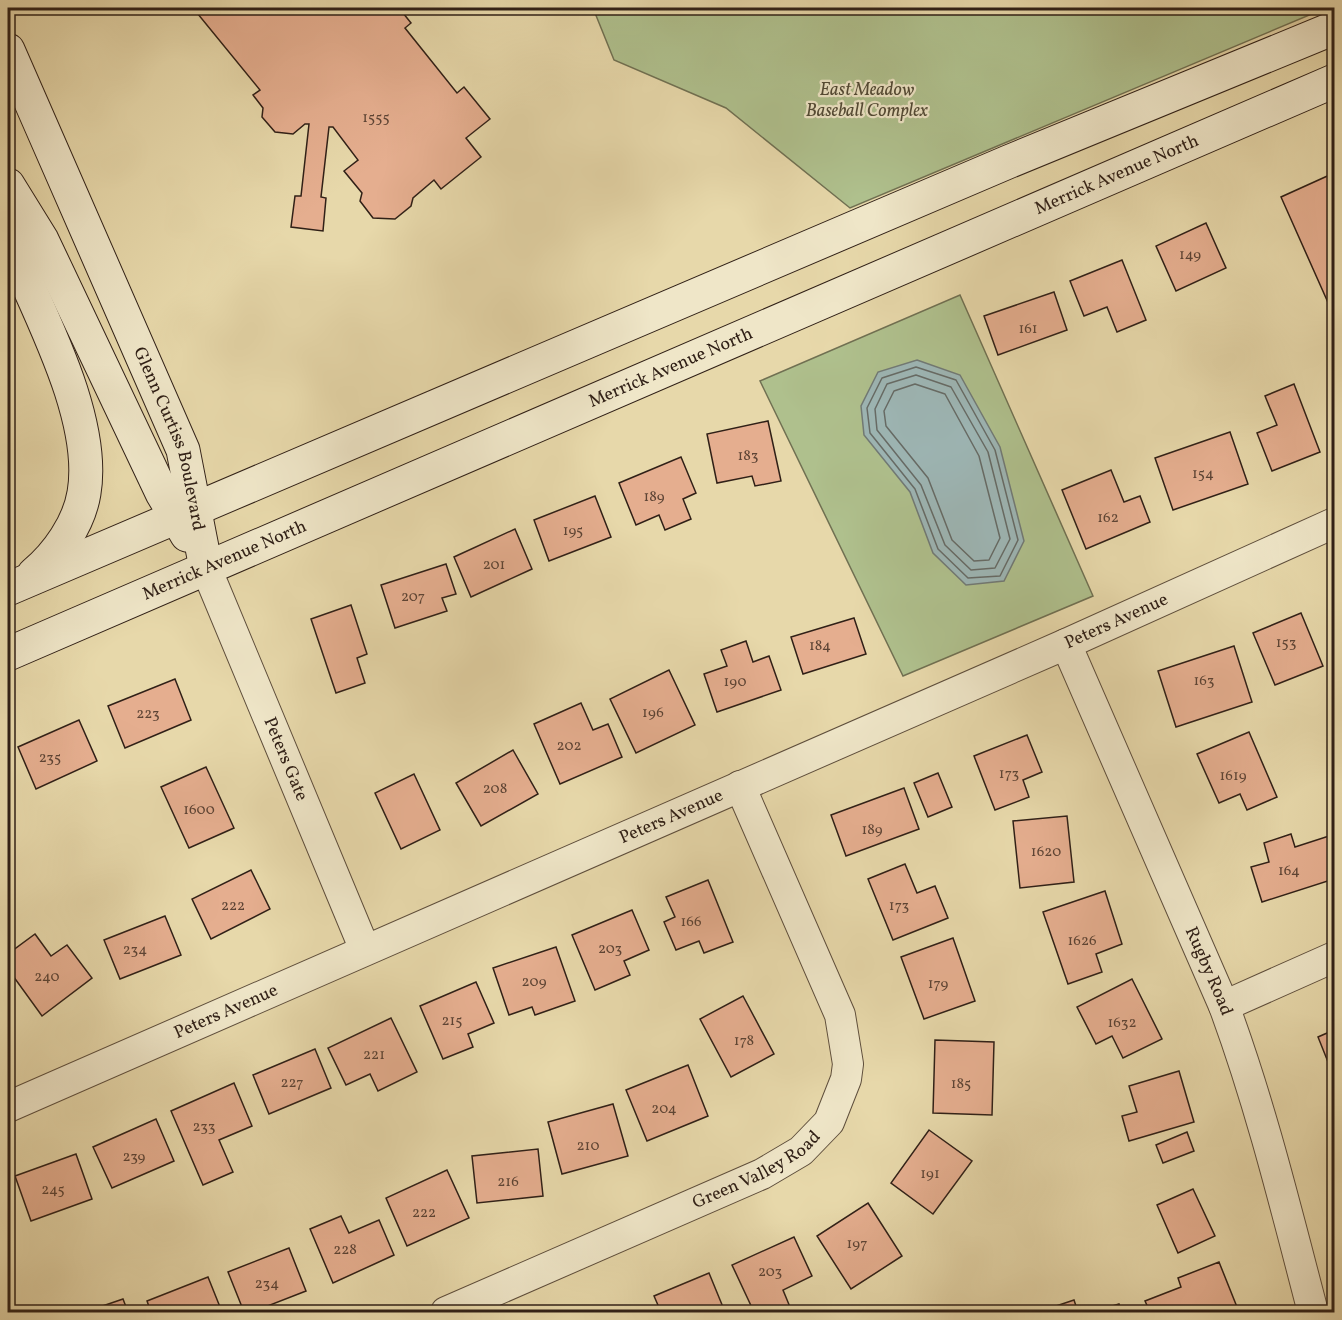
<svg xmlns="http://www.w3.org/2000/svg" width="1342" height="1320" font-family="Vollkorn,serif">
  <style>
    .green { fill: #afc08d; stroke: #707052; stroke-width: 1.5 }
    .water { fill: #9db6b5; stroke: #717a76; stroke-width: 1.5 }
    .lines { fill: none; stroke-linecap: round; stroke-linejoin: round }
    .shore { stroke: #666b66; stroke-width: 1.5 }
    .building { fill: #e5ae8f; stroke: #302017; stroke-width: 1.5 }
    .street-casing { stroke: #5e4e3c; stroke-width: 32 }
    .secondary-casing { stroke: #302017; stroke-width: 35 }
    .street { stroke: #efe6c8; stroke-width: 30 }
    .secondary { stroke: #efe6c8; stroke-width: 33 }
    .labels { text-anchor: middle; dominant-baseline: central; stroke-width: 4.5; stroke-linejoin: round; paint-order: stroke }
    .number-label { font-size: 15px; fill: #5d4435 }
    .park-label { font-size: 18px; font-style: italic; fill: #504834; stroke: #efe6c8 }
    .street-label { font-size: 18px; fill: #302017; stroke: #efe6c8 }
  </style>
  <rect width="100%" height="100%" fill="#e7d8aa"/>
  <filter id="stains"><feTurbulence type="fractalNoise" baseFrequency=".00333" numOctaves="4"/><feColorMatrix values="0 0 0 0 .2 0 0 0 0 .09 0 0 0 0 .02 0 0 0 .5 -.17"/></filter>
  <radialGradient id="worn" r=".72"><stop offset=".6" stop-color="#630" stop-opacity="0"/><stop offset="1" stop-color="#630" stop-opacity=".3"/></radialGradient>
  <!-- green -->
  <g class="green">
    <polygon points="593,8 1326,8 850,208 726,108 614,60"/>
    <polygon points="960,295 1093,596 903,676 760,381"/>
  </g>
  <!-- water -->
  <polygon class="water" points="917,360 960,375 1000,447 1024,541 1004,581 966,585 933,553 910,492 864,435 861,406 878,372"/>
  <g class="lines">
    <!-- shore -->
    <g class="shore">
      <polygon points="916,367 956,380 995,450 1018,540 1000,576 968,578 938,549 915,489 870,433 867,408 882,378"/>
      <polygon points="916,375 951,387 988,452 1010,539 995,568 971,570 945,545 921,485 877,430 875,409 887,384"/>
      <polygon points="915,384 945,394 979,456 1000,538 989,560 974,561 952,540 928,478 886,426 884,411 894,391"/>
    </g>
  </g>
  <!-- building -->
  <g class="building">
    <polygon points="193,8 399,8 411,23 405,28 457,93 464,87 490,119 466,138 481,157 441,189 434,180 413,198 411,206 395,219 373,218 360,201 362,193 344,171 358,160 333,127 329,127 321,197 326,198 323,231 291,227 295,196 301,196 309,124 305,124 293,134 275,132 262,117 263,108 253,95 260,90"/>
    <polygon points="1334,173 1334,316 1281,197"/>
    <polygon points="1206,223 1226,268 1176,291 1156,246"/>
    <polygon points="1122,260 1146,320 1117,332 1107,307 1084,316 1070,281"/>
    <polygon points="1054,292 1067,330 998,355 984,316"/>
    <polygon points="1294,384 1320,452 1272,471 1257,433 1277,425 1265,396"/>
    <polygon points="768,421 781,481 755,486 752,476 717,483 707,434"/>
    <polygon points="1230,432 1248,484 1173,510 1155,458"/>
    <polygon points="681,457 696,493 683,499 691,519 665,530 659,515 636,525 619,483"/>
    <polygon points="1111,470 1124,502 1140,496 1150,522 1086,549 1062,490"/>
    <polygon points="595,496 611,537 549,561 534,520"/>
    <polygon points="515,529 532,569 471,597 454,557"/>
    <polygon points="446,564 456,594 442,598 447,611 395,628 381,585"/>
    <polygon points="351,605 367,654 357,658 365,683 336,693 311,619"/>
    <polygon points="1301,613 1323,666 1275,685 1253,633"/>
    <polygon points="854,618 866,654 803,674 791,637"/>
    <polygon points="746,641 753,662 769,656 781,690 717,712 704,674 727,666 721,650"/>
    <polygon points="1234,646 1252,702 1176,727 1158,671"/>
    <polygon points="669,670 695,725 636,753 610,699"/>
    <polygon points="175,679 191,720 125,748 108,706"/>
    <polygon points="581,703 593,730 608,724 622,757 560,784 534,724"/>
    <polygon points="79,720 97,761 36,789 18,747"/>
    <polygon points="1249,732 1277,797 1247,810 1240,794 1219,803 1197,754"/>
    <polygon points="1027,735 1042,772 1023,780 1029,797 995,810 974,756"/>
    <polygon points="513,750 538,794 481,826 456,783"/>
    <polygon points="206,767 234,828 189,848 161,787"/>
    <polygon points="938,773 952,807 928,817 914,783"/>
    <polygon points="414,774 440,830 401,849 375,793"/>
    <polygon points="904,788 919,829 846,856 831,815"/>
    <polygon points="1067,816 1074,882 1020,888 1013,821"/>
    <polygon points="1291,834 1295,847 1332,835 1334,879 1262,902 1251,867 1269,862 1264,843"/>
    <polygon points="905,864 917,893 935,886 948,918 893,940 868,879"/>
    <polygon points="251,870 270,909 211,939 192,899"/>
    <polygon points="708,880 733,942 704,953 699,941 676,950 664,922 675,917 666,897"/>
    <polygon points="1105,891 1122,944 1096,954 1102,972 1068,984 1043,912"/>
    <polygon points="632,910 649,950 624,961 630,975 595,990 572,935"/>
    <polygon points="165,916 181,955 120,979 104,940"/>
    <polygon points="35,934 51,956 67,945 92,978 42,1016 8,969 8,954"/>
    <polygon points="953,938 975,1001 924,1019 901,957"/>
    <polygon points="556,947 575,1001 535,1015 532,1007 509,1015 493,968"/>
    <polygon points="1132,979 1162,1039 1123,1058 1112,1036 1096,1044 1077,1007"/>
    <polygon points="476,982 494,1023 468,1034 473,1047 443,1059 420,1006"/>
    <polygon points="743,996 774,1054 731,1077 700,1019"/>
    <polygon points="8,1007 14,1021 8,1024"/>
    <polygon points="391,1018 417,1072 378,1091 370,1074 346,1085 328,1048"/>
    <polygon points="1334,1030 1334,1077 1318,1037"/>
    <polygon points="935,1040 994,1042 992,1115 933,1113"/>
    <polygon points="315,1049 331,1088 269,1114 253,1075"/>
    <polygon points="688,1065 708,1116 647,1141 626,1090"/>
    <polygon points="1179,1071 1194,1122 1129,1141 1122,1116 1137,1112 1129,1086"/>
    <polygon points="234,1083 252,1126 219,1140 233,1172 203,1185 171,1111"/>
    <polygon points="613,1104 628,1156 562,1174 548,1122"/>
    <polygon points="156,1119 174,1161 112,1188 93,1147"/>
    <polygon points="929,1130 972,1161 933,1214 891,1183"/>
    <polygon points="1187,1132 1194,1151 1163,1163 1156,1145"/>
    <polygon points="538,1149 543,1196 477,1203 472,1156"/>
    <polygon points="76,1154 92,1199 31,1221 15,1176"/>
    <polygon points="447,1170 469,1218 407,1246 386,1198"/>
    <polygon points="1193,1189 1215,1236 1178,1253 1157,1205"/>
    <polygon points="868,1203 902,1256 851,1289 817,1236"/>
    <polygon points="341,1216 349,1233 379,1220 394,1255 333,1283 310,1229"/>
    <polygon points="794,1237 812,1276 783,1290 790,1307 777,1312 754,1312 732,1265"/>
    <polygon points="289,1248 306,1291 252,1312 244,1312 228,1272"/>
    <polygon points="1219,1262 1239,1312 1150,1312 1145,1301 1181,1287 1178,1278"/>
    <polygon points="709,1273 725,1312 661,1312 654,1296"/>
    <polygon points="208,1277 222,1312 151,1312 147,1301"/>
    <polygon points="123,1299 128,1312 85,1312"/>
    <polygon points="1074,1300 1078,1312 1051,1312 1050,1308"/>
    <polygon points="1119,1304 1122,1312 1093,1312"/>
  </g>
  <g class="lines">
    <defs>
      <g id="street">
        <path id="s1" d="M206,568l159,382"/>
        <path id="s2" d="M1066,644l158,362c37,100 62,203 89,306"/>
        <polyline points="1224,1006 1334,957"/>
        <path id="s3" d="M8,1107l1058,-463 268,-121"/>
        <path id="s4" d="M446,1312l316,-138 39,-23 28,-29 17,-43 2,-15 -8,-49 -100,-229"/>
      </g>
      <g id="secondary">
        <path id="s5" d="M8,50l175,400 23,118"/>
        <polyline points="8,185 42,240 162,493 187,535"/>
        <path d="M8,240c29,70 89,177 76,253 -5,31 -27,62 -50,81"/>
        <polyline points="8,589 1008,162 1334,28"/>
        <path id="s6" d="M8,654l1326,-573"/>
      </g>
    </defs>
    <!-- street casing -->
    <use href="#street" class="street-casing"/>
    <!-- secondary casing -->
    <use href="#secondary" class="secondary-casing"/>
    <!-- street -->
    <use href="#street" class="street"/>
    <!-- secondary -->
    <use href="#secondary" class="secondary"/>
  </g>
  <g class="labels">
    <!-- number labels -->
    <g class="number-label">
      <text x="376" y="118">1555</text>
      <text x="1190" y="255">149</text>
      <text x="1028" y="329">161</text>
      <text x="748" y="456">183</text>
      <text x="1203" y="474">154</text>
      <text x="654" y="497">189</text>
      <text x="1108" y="518">162</text>
      <text x="573" y="531">195</text>
      <text x="494" y="565">201</text>
      <text x="413" y="597">207</text>
      <text x="1286" y="643">153</text>
      <text x="820" y="646">184</text>
      <text x="1204" y="681">163</text>
      <text x="735" y="682">190</text>
      <text x="653" y="713">196</text>
      <text x="148" y="714">223</text>
      <text x="569" y="746">202</text>
      <text x="50" y="758">235</text>
      <text x="1009" y="774">173</text>
      <text x="1233" y="776">1619</text>
      <text x="495" y="789">208</text>
      <text x="199" y="810">1600</text>
      <text x="872" y="830">189</text>
      <text x="1046" y="852">1620</text>
      <text x="1289" y="871">164</text>
      <text x="233" y="906">222</text>
      <text x="899" y="906">173</text>
      <text x="691" y="922">166</text>
      <text x="1082" y="941">1626</text>
      <text x="610" y="949">203</text>
      <text x="135" y="950">234</text>
      <text x="47" y="977">240</text>
      <text x="534" y="982">209</text>
      <text x="938" y="984">179</text>
      <text x="452" y="1021">215</text>
      <text x="1122" y="1023">1632</text>
      <text x="744" y="1041">178</text>
      <text x="374" y="1055">221</text>
      <text x="292" y="1083">227</text>
      <text x="961" y="1084">185</text>
      <text x="664" y="1109">204</text>
      <text x="204" y="1127">233</text>
      <text x="588" y="1146">210</text>
      <text x="134" y="1157">239</text>
      <text x="930" y="1174">191</text>
      <text x="508" y="1182">216</text>
      <text x="53" y="1190">245</text>
      <text x="424" y="1213">222</text>
      <text x="857" y="1244">197</text>
      <text x="345" y="1250">228</text>
      <text x="770" y="1272">203</text>
      <text x="267" y="1284">234</text>
    </g>
    <!-- park labels -->
    <g class="park-label">
      <text x="867" y="90">East Meadow<tspan x="867" dy="21">Baseball Complex</tspan></text>
    </g>
    <!-- street labels -->
    <g class="street-label">
      <text stroke="none"><textPath href="#s6" startOffset="1208">Merrick Avenue North</textPath></text>
      <text stroke="none"><textPath href="#s6" startOffset="722">Merrick Avenue North</textPath></text>
      <text stroke="none"><textPath href="#s5" startOffset="422">Glenn Curtiss Boulevard</textPath></text>
      <text stroke="none"><textPath href="#s6" startOffset="236">Merrick Avenue North</textPath></text>
      <text stroke="none"><textPath href="#s3" startOffset="1210">Peters Avenue</textPath></text>
      <text stroke="none"><textPath href="#s1" startOffset="207">Peters Gate</textPath></text>
      <text stroke="none"><textPath href="#s3" startOffset="724">Peters Avenue</textPath></text>
      <text stroke="none"><textPath href="#s2" startOffset="357">Rugby Road</textPath></text>
      <text stroke="none"><textPath href="#s3" startOffset="238">Peters Avenue</textPath></text>
      <text stroke="none"><textPath href="#s4" startOffset="342">Green Valley Road</textPath></text>
    </g>
  </g>
  <!-- margin -->
  <rect width="1342" height="1320" fill="none" stroke="#e7d8aa" stroke-width="30"/>
  <rect x="9" y="9" width="1324" height="1302" fill="none" stroke="#302017" stroke-width="3"/>
  <rect x="15" y="15" width="1312" height="1290" fill="none" stroke="#302017" stroke-width="1.5"/>
  <rect width="100%" height="100%" filter="url(#stains)"/>
  <rect width="100%" height="100%" fill="url(#worn)"/>
</svg>
